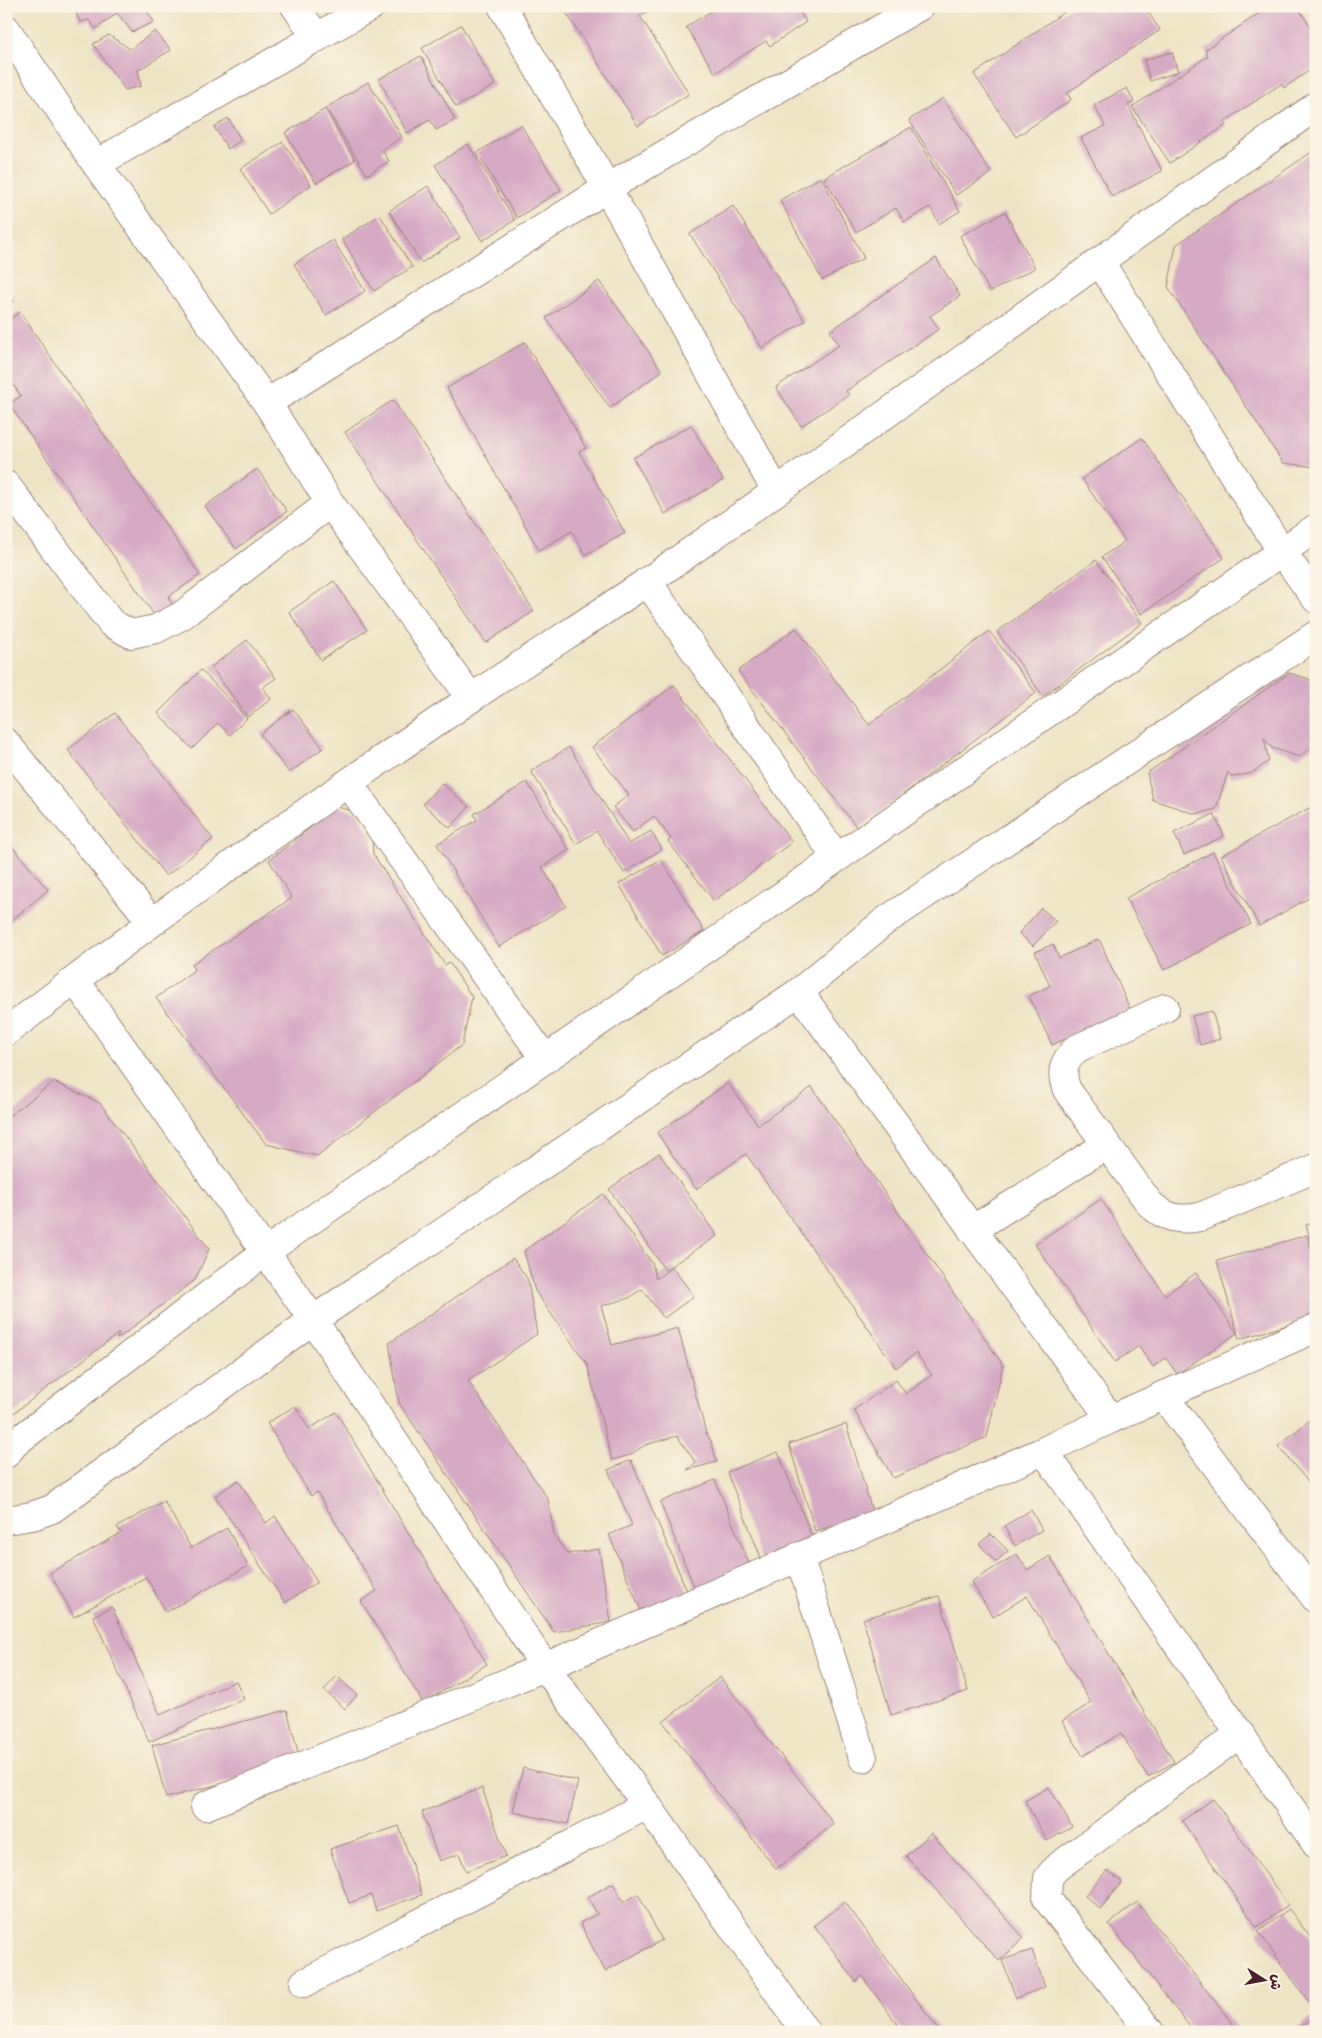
<svg xmlns="http://www.w3.org/2000/svg" width="1322" height="2038" font-family="'Indie Flower','Playpen Sans Arabic',sans-serif">
  <style>
    .building { fill: #d5aac5 }
    .lines { fill: none; stroke-linecap: round; stroke-linejoin: round }
    .minor-casing { stroke: #9c8278; stroke-width: 30 }
    .minor { stroke: #fff; stroke-width: 28 }
  </style>
  <rect width="100%" height="100%" fill="#fcf5e5"/>
  <filter id="ink" filterUnits="userSpaceOnUse"><feTurbulence type="fractalNoise" baseFrequency=".02" numOctaves="2"/><feDisplacementMap in="SourceGraphic" scale="10" xChannelSelector="R" yChannelSelector="G"/><feConvolveMatrix kernelMatrix="1 2 1 2 8 2 1 2 1" color-interpolation-filters="sRGB"/></filter>
  <filter id="wash" filterUnits="userSpaceOnUse"><feTurbulence type="fractalNoise" baseFrequency=".0096" numOctaves="4" result="noise"/><feDisplacementMap in="SourceGraphic" scale="20" xChannelSelector="R" yChannelSelector="G"/><feGaussianBlur stdDeviation="1.12" result="paint"/><feColorMatrix in="noise" values="0 0 0 0 0 0 0 0 0 0 0 0 0 0 0 0 0 1.4 0 .05"/><feComposite in="paint" operator="in"/></filter>
  <g filter="url(#wash)">
    <rect width="100%" height="100%" fill="#eee4c5"/>
    <g id="blocks">
      <!-- building -->
      <g class="building">
        <polygon points="86,6 144,6 154,22 132,32 117,13 96,29 89,20 80,22 76,13"/>
        <polygon points="562,6 656,6 640,16 689,94 638,126"/>
        <polygon points="719,6 796,6 806,22 770,46 766,41 715,73 686,27"/>
        <polygon points="1073,6 1144,6 1160,30 1067,93 1071,100 1016,137 974,74"/>
        <polygon points="1270,6 1297,6 1316,35 1316,66 1284,88 1281,84 1224,122 1226,125 1170,163 1132,107 1208,56 1205,50"/>
        <polygon points="461,25 495,85 456,107 422,48"/>
        <polygon points="155,31 171,50 138,70 141,86 125,90 93,44 109,35 130,49"/>
        <polygon points="1172,52 1178,72 1150,81 1144,60"/>
        <polygon points="421,56 455,120 436,130 430,120 407,133 379,79"/>
        <polygon points="368,82 402,137 382,150 389,161 367,175 326,108"/>
        <polygon points="1127,88 1134,102 1128,105 1162,171 1112,197 1081,138 1105,126 1094,105"/>
        <polygon points="943,98 991,173 956,195 909,120"/>
        <polygon points="325,109 355,160 316,183 285,133"/>
        <polygon points="228,118 241,140 228,149 214,127"/>
        <polygon points="521,125 561,190 517,218 477,153"/>
        <polygon points="911,127 960,211 939,224 930,207 904,222 896,208 856,232 824,178"/>
        <polygon points="283,142 311,185 269,214 240,169"/>
        <polygon points="468,144 515,220 482,241 435,165"/>
        <polygon points="1316,149 1316,467 1283,463 1168,287 1176,245"/>
        <polygon points="821,177 864,258 822,280 780,200"/>
        <polygon points="428,186 460,238 421,263 389,211"/>
        <polygon points="733,206 805,321 762,348 690,234"/>
        <polygon points="1005,212 1035,268 990,292 960,236"/>
        <polygon points="380,215 412,267 374,291 342,239"/>
        <polygon points="333,240 365,291 326,315 294,264"/>
        <polygon points="936,258 960,296 930,316 939,329 846,391 849,395 801,426 776,387 839,345 830,331"/>
        <polygon points="599,281 662,371 610,408 546,318"/>
        <polygon points="6,291 14,301 6,307"/>
        <polygon points="20,312 200,575 168,597 176,610 159,622 9,404 21,396 6,375 6,322"/>
        <polygon points="525,342 586,448 579,452 625,533 585,555 572,531 539,550 447,388"/>
        <polygon points="393,400 534,611 486,643 345,432"/>
        <polygon points="691,425 723,480 665,514 633,458"/>
        <polygon points="1142,438 1224,558 1141,614 1102,557 1125,541 1082,479"/>
        <polygon points="257,469 287,511 236,549 205,506"/>
        <polygon points="1096,560 1142,623 1043,696 997,632"/>
        <polygon points="334,581 367,630 321,660 289,612"/>
        <polygon points="796,628 869,725 989,631 1036,693 858,829 738,671"/>
        <polygon points="247,640 276,678 263,687 271,699 248,717 211,667"/>
        <polygon points="201,670 247,718 230,735 218,723 192,749 158,713"/>
        <polygon points="1289,673 1312,680 1316,677 1316,744 1299,757 1272,748 1264,738 1269,761 1252,773 1232,777 1228,772 1216,809 1196,814 1153,800 1147,773"/>
        <polygon points="674,685 792,842 714,901 668,841 671,839 654,816 633,832 613,807 629,795 592,747"/>
        <polygon points="293,709 323,748 289,773 260,734"/>
        <polygon points="115,713 213,839 166,876 68,750"/>
        <polygon points="569,747 629,844 651,831 662,849 624,873 597,831 576,844 531,771"/>
        <polygon points="527,782 569,850 542,867 566,906 499,947 437,844 477,820 474,814"/>
        <polygon points="442,783 469,807 450,828 423,804"/>
        <polygon points="1313,806 1316,811 1316,894 1259,926 1221,856"/>
        <polygon points="337,807 357,812 372,838 373,854 445,965 449,962 472,997 462,1045 317,1156 266,1144 156,998 194,970 192,964 292,898 269,860"/>
        <polygon points="1214,814 1224,836 1184,855 1174,833"/>
        <polygon points="6,839 48,890 6,925"/>
        <polygon points="1213,852 1251,924 1164,970 1126,898"/>
        <polygon points="661,859 704,931 662,956 619,884"/>
        <polygon points="1041,908 1056,921 1033,946 1019,933"/>
        <polygon points="1099,939 1130,1009 1052,1045 1029,996 1050,986 1035,952 1053,944 1059,958"/>
        <polygon points="1212,1011 1220,1039 1200,1045 1192,1016"/>
        <polygon points="54,1082 100,1103 209,1249 195,1280 117,1339 119,1333 6,1419 6,1118"/>
        <polygon points="728,1083 758,1125 812,1087 1003,1365 987,1437 893,1478 854,1410 896,1380 906,1394 932,1375 916,1353 896,1368 746,1154 696,1189 657,1133"/>
        <polygon points="659,1153 717,1236 665,1270 609,1189"/>
        <polygon points="603,1194 652,1263 656,1279 672,1267 694,1296 664,1318 642,1289 629,1298 601,1306 612,1345 678,1328 706,1433 711,1441 717,1462 687,1470 696,1463 677,1436 645,1445 630,1455 612,1460 587,1364 535,1291 524,1251"/>
        <polygon points="1101,1199 1165,1295 1196,1273 1237,1333 1177,1374 1166,1358 1153,1367 1139,1346 1115,1362 1035,1244"/>
        <polygon points="1316,1222 1316,1253 1315,1253 1306,1225"/>
        <polygon points="1307,1235 1316,1266 1316,1317 1239,1339 1217,1261"/>
        <polygon points="513,1258 528,1280 537,1334 468,1381 548,1499 554,1535 567,1554 599,1549 611,1622 554,1632 399,1403 389,1343"/>
        <polygon points="295,1406 309,1429 336,1412 487,1664 423,1703 361,1601 377,1591 317,1492 311,1496 267,1423"/>
        <polygon points="1316,1415 1316,1491 1278,1446"/>
        <polygon points="846,1424 873,1514 815,1531 789,1444"/>
        <polygon points="778,1452 813,1539 762,1560 727,1472"/>
        <polygon points="631,1460 688,1593 642,1613 609,1535 632,1525 608,1470"/>
        <polygon points="238,1480 266,1523 275,1516 317,1582 285,1603 215,1496"/>
        <polygon points="715,1480 750,1566 695,1589 660,1502"/>
        <polygon points="164,1501 191,1548 227,1528 248,1566 166,1612 146,1577 74,1617 50,1573 121,1533 117,1527"/>
        <polygon points="1031,1510 1042,1530 1015,1546 1004,1526"/>
        <polygon points="991,1534 1008,1551 996,1562 979,1544"/>
        <polygon points="1017,1554 1027,1570 1050,1556 1174,1762 1148,1777 1121,1733 1083,1756 1062,1721 1091,1703 1027,1596 993,1617 971,1582"/>
        <polygon points="939,1596 968,1691 891,1715 863,1619"/>
        <polygon points="112,1607 160,1715 236,1681 244,1699 149,1742 93,1616"/>
        <polygon points="337,1676 357,1695 345,1709 324,1690"/>
        <polygon points="720,1677 834,1824 776,1869 663,1722"/>
        <polygon points="287,1710 301,1763 166,1798 152,1745"/>
        <polygon points="523,1768 578,1781 568,1824 513,1812"/>
        <polygon points="1049,1787 1072,1827 1047,1841 1025,1801"/>
        <polygon points="482,1788 506,1856 466,1871 459,1854 439,1861 422,1812"/>
        <polygon points="1213,1799 1288,1905 1257,1927 1182,1821"/>
        <polygon points="399,1826 422,1895 376,1911 371,1895 349,1903 330,1849"/>
        <polygon points="931,1833 1024,1938 999,1961 906,1856"/>
        <polygon points="1107,1870 1122,1882 1100,1909 1085,1896"/>
        <polygon points="613,1883 623,1902 638,1894 662,1940 605,1971 580,1923 597,1914 588,1897"/>
        <polygon points="845,1902 940,2032 903,2032 862,1976 856,1982 814,1925"/>
        <polygon points="1137,1902 1239,2032 1194,2032 1109,1924"/>
        <polygon points="1289,1909 1316,1945 1316,2012 1258,1931"/>
        <polygon points="1032,1950 1045,1987 1016,1998 1002,1960"/>
        <polygon points="1316,2014 1316,2032 1292,2032"/>
      </g>
    </g>
  </g>
  <g filter="url(#ink)">
    <use href="#blocks" fill-opacity="0" stroke="#9c8278" stroke-width="1"/>
    <g class="lines">
      <defs>
        <g id="minor">
          <polyline points="295,6 317,38"/>
          <polyline points="502,6 607,188 776,491"/>
          <polyline points="6,29 96,164 267,403 607,188 920,6"/>
          <polyline points="96,164 371,6"/>
          <polyline points="1100,262 1282,552 1316,599"/>
          <polyline points="267,403 330,503 471,698"/>
          <polyline points="6,485 111,623 131,634 156,629 181,616 330,503"/>
          <polyline points="647,581 836,857"/>
          <polyline points="6,743 152,922"/>
          <polyline points="349,784 545,1059"/>
          <path d="M75,980c129,-98 264,-192 398,-283 59,-40 119,-78 178,-118 223,-155 444,-314 665,-473"/>
          <path d="M1165,1008l-89,41c-13,13 -16,24 -9,41l83,114c15,14 29,17 50,13l116,-49"/>
          <polyline points="6,1032 75,980 313,1320 545,1667 647,1805 806,2032"/>
          <polyline points="972,1230 1106,1145"/>
          <polyline points="1163,1395 1316,1599"/>
          <polyline points="1111,1419 1316,1328"/>
          <polyline points="1044,1451 1316,1844"/>
          <polyline points="6,1454 15,1443 265,1252 1316,528"/>
          <polyline points="6,1520 32,1516 52,1509 313,1320 799,992 885,921 1316,635"/>
          <polyline points="799,1556 863,1758"/>
          <polyline points="205,1806 545,1667 1044,1451 1111,1419 799,992"/>
          <polyline points="304,1983 647,1805"/>
          <polyline points="1150,2032 1047,1899 1048,1878 1056,1868 1241,1733"/>
        </g>
      </defs>
      <!-- minor casing -->
      <use href="#minor" class="minor-casing"/>
      <!-- minor -->
      <use href="#minor" class="minor"/>
    </g>
  </g>
  <!-- margin -->
  <rect width="1322" height="2038" fill="none" stroke="#fcf5e5" stroke-width="25"/>
  <!-- north arrow -->
  <g transform="translate(1264 1980) rotate(101)" stroke="#fcf5e5" stroke-width="4" paint-order="stroke">
  <path d="M0-4L9 19L0 12L-9 19Z" fill="#4a1f2b"/>
  <text y="-8" font-size="14" font-weight="bold" text-anchor="middle" fill="#4a1f2b">ش</text>
  </g>
</svg>
